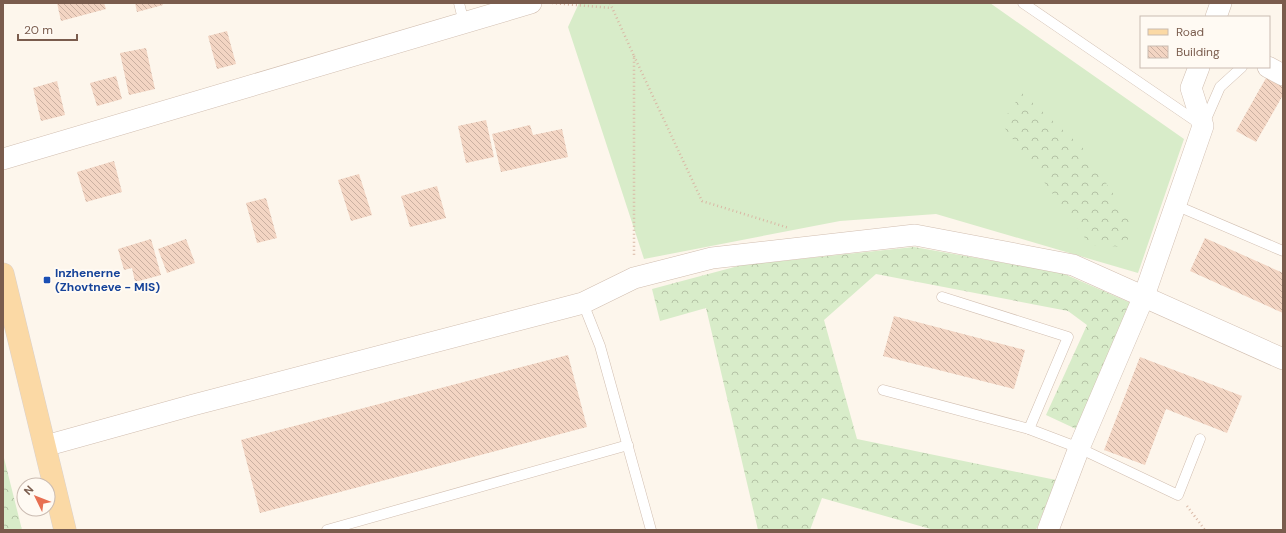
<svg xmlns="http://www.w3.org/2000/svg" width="1286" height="533" font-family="'DM Sans',sans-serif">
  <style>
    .grass { fill: #d8ecc9 }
    .forest { fill: url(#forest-crowns) }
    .building { fill: url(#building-back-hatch) }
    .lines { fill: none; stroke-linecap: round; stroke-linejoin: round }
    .service-casing { stroke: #d1beb0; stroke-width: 11 }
    .minor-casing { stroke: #d1beb0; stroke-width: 22 }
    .primary-casing { stroke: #dad1cd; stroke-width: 23 }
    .path { stroke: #d9b8a5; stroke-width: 2.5; stroke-dasharray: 1 3; stroke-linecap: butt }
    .service { stroke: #fff; stroke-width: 10 }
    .minor { stroke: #fff; stroke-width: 21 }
    .primary { stroke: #fbd9a5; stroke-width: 22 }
    .transit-dot { fill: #1a4fb4; stroke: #fffaf3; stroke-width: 1.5 }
    .labels { text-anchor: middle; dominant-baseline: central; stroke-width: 4; stroke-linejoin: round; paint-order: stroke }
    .transit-label { font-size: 12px; font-weight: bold; fill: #164399; stroke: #fffaf3; text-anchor: start }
  </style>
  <defs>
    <pattern id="forest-crowns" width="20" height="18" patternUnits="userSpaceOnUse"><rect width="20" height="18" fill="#d8ecc9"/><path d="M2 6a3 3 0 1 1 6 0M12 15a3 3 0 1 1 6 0" fill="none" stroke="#b4c2a5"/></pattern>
    <pattern id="building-back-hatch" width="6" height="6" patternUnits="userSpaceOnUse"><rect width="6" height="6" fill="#f3d5c3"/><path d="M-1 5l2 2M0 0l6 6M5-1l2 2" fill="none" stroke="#cab0a1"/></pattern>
  </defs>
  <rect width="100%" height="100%" fill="#fdf6ec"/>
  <!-- grass -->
  <polygon class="grass" points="579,3 990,3 1184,139 1138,273 936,214 840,221 644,259 568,27"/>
  <!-- forest -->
  <g class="forest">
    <polygon points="1022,93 1082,147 1130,219 1127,247 1090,245 1001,123"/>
    <polygon points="914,247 1062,273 1131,303 1076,429 1046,415 1087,325 1068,311 876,274 824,320 857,439 1056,480 1036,530 934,530 822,498 810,530 758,530 706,308 660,321 652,289 742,265"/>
    <polygon points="3,454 22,530 3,530"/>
  </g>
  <!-- building -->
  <g class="building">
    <polygon points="57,3 104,3 106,9 61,21"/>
    <polygon points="135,3 162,3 163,5 137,12"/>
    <polygon points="227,31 236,64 217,69 208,36"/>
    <polygon points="146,48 155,89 129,95 120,53"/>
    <polygon points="116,76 122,99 97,106 90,83"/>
    <polygon points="1266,78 1283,87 1283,95 1256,142 1236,131"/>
    <polygon points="57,81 65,115 41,121 33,88"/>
    <polygon points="486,120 494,157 466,163 458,126"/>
    <polygon points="530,125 533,135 562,129 568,157 501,172 492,134"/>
    <polygon points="114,161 122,192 86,202 77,172"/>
    <polygon points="359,174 372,215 351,221 338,180"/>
    <polygon points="437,186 446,218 410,227 401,196"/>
    <polygon points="266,198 277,238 257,243 246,203"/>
    <polygon points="1205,238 1283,273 1283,313 1190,271"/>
    <polygon points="151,239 161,275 135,282 132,268 124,270 118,249"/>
    <polygon points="186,239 195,263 167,273 158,249"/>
    <polygon points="894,316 1025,350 1014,389 883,356"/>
    <polygon points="568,355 587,427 260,513 241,440"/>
    <polygon points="1140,357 1242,396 1227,433 1166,409 1145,465 1104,450"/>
  </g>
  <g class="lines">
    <defs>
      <g id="service">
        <polyline points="459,3 464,23"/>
        <polyline points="1023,3 1203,126 1220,87 1242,67"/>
        <polyline points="1175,205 1283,251"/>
        <polyline points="942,297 1068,337 1029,429 1079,448 1178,495 1200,439"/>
        <polyline points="583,303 600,346 651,530"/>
        <polyline points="883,390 1029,429"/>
        <polyline points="327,530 628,445"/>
      </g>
      <g id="minor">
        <polyline points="1216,17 1221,3"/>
        <polyline points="1268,67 1283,75"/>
        <polyline points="3,159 531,3"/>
        <polyline points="45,446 193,405 583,303 634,278 712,258 915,235 1073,265 1283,359"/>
        <polyline points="1048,530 1079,448 1144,296 1203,126 1191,88 1199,67"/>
      </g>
      <polyline id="primary" points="3,274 65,530"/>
    </defs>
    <!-- service casing -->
    <use href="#service" class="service-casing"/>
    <!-- minor casing -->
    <use href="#minor" class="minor-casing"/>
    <!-- primary casing -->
    <use href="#primary" class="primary-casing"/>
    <!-- path -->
    <g class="path">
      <polyline points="552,3 612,8"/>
      <polyline points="610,3 634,56 634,257"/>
      <polyline points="634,56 702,201 789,228"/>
      <polyline points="1187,506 1205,530"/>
    </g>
    <!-- service -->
    <use href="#service" class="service"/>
    <!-- minor -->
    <use href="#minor" class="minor"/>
    <!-- primary -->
    <use href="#primary" class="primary"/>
  </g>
  <!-- markers -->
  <rect class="transit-dot" x="43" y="276" width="8" height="8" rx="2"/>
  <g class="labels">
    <!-- transit labels -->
    <g class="transit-label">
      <text x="55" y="273">Inzhenerne<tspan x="55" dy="14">(Zhovtneve - MIS)</tspan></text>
    </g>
  </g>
  <!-- border -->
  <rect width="1286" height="533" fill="none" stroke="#7a5c4d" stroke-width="8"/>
  <!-- legend -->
  <rect x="1140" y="16" width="130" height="52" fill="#fffaf3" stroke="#cabbb1"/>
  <rect x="1148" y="29" width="20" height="6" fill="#fbd9a5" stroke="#cabbb1"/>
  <text x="1176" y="36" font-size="12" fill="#7a5c4d">Road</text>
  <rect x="1148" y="46" width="20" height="12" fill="url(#building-back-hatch)" stroke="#cabbb1"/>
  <text x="1176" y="56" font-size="12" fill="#7a5c4d">Building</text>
  <!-- north arrow -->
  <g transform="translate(36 497) rotate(313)"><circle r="19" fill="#fffaf3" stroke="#cabbb1"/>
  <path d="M0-3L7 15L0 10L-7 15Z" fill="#e76f51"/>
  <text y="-6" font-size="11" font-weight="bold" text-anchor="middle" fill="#7a5c4d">N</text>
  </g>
  <!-- scale -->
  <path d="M18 34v6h59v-6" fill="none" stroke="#7a5c4d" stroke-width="2"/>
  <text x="24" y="34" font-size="12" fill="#7a5c4d" stroke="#fffaf3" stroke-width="3" paint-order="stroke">20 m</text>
</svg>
